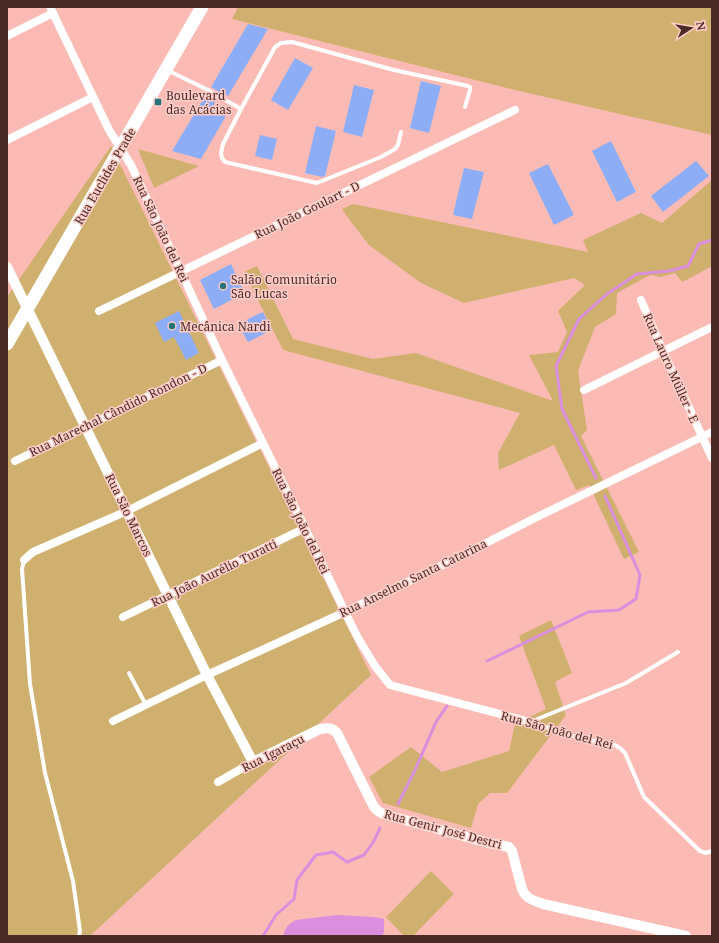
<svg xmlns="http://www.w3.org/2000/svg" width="719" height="943" font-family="'Noto Serif',serif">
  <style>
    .green { fill: #cfb06e }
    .water { fill: #da8ede }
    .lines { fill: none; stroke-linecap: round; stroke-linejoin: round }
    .stream { stroke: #da8ede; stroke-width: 3 }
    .building { fill: #8daef6 }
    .service { stroke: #fff; stroke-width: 4 }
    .minor { stroke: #fff; stroke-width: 8 }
    .tertiary { stroke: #fff; stroke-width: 10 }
    .primary { stroke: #fff; stroke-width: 13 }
    .poi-dot { fill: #287279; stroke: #fecdc8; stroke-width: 1.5 }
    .labels { text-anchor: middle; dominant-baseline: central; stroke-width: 3; stroke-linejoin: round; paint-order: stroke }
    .poi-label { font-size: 12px; fill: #4a2b28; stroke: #fecdc8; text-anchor: start }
    .street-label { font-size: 12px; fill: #4a2b28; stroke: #fecdc8 }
  </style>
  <rect width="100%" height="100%" fill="#fbbbb4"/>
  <!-- green -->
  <g class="green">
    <polygon points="238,7 712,7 712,135 515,90 232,19"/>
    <polygon points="111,146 371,675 90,936 7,936 7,297"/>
    <polygon points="138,149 199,166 154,188"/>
    <polygon points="712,180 712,266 694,276 682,282 675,273 661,277 650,275 617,293 616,314 595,327 578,371 587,430 581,436 639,552 624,559 589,485 576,490 554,445 499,470 498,453 520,413 283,350 244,272 257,266 293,339 373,359 416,353 553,401 529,355 558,352 567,332 558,311 585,285 574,278 464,303 421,283 369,245 348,218 342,209 353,204 588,252 583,240 641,213 662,223"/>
    <polygon points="551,620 572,673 555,682 566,715 507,793 490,793 478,804 471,828 383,803 369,777 411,747 442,772 509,751 515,724 546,709 519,636"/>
    <polygon points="431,871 454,894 413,936 404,936 386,917"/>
  </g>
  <!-- water -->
  <path class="water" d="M337,915l37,2 10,2v13l-2,4h-99c2,-8 5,-12 13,-16z"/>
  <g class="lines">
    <!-- stream -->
    <g class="stream">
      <polyline points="596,478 562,409 556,366 579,319 607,294 637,274 669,271 688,266 699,244 712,240"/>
      <polyline points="487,661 588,612 619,610 636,599 640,575 605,496"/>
      <polyline points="398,804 415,770 436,722 447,706"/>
      <polyline points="263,936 276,915 294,899 297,880 316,855 333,852 347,862 364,855 374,841 380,828"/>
    </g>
  </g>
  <!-- building -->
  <g class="building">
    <polygon points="248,24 268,29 228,96 221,92 221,93 211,87"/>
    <polygon points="295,58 313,68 288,110 271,100"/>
    <polygon points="421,81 441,86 429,133 410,128"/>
    <polygon points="354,85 374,90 362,137 343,132"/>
    <polygon points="207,93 217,99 212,108 226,116 201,159 172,151"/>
    <polygon points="316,126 336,131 325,176 322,177 305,173"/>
    <polygon points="260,135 277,139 272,160 255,156"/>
    <polygon points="611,141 636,192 617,202 592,151"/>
    <polygon points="696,161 709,176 663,212 651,196"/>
    <polygon points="548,164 574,215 554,225 529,173"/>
    <polygon points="464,168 484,172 472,219 453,215"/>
    <polygon points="231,264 245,293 214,309 200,280"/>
    <polygon points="179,311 199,353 186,360 174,337 164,342 155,323"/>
    <polygon points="263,312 272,330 248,342 238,324"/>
  </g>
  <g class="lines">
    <!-- service -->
    <g class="service">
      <polyline points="167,70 208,90 241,109"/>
      <polyline points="401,132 398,145 395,149 381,157 317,183 225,162 222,158 221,153 223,144 241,109 275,47 281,43 292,42 394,70 468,86 470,87 470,90 465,107"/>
      <polyline points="24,560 22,569 30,684 45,773 73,881 80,931 79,936"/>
      <polyline points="129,673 146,705"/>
      <polyline points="530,722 579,738 615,745 621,749 625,753 644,797 700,851 706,853 712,851"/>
      <polyline points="530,722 626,683 678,652"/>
    </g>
    <!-- minor -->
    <g class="minor">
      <polyline points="50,7 109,130 131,165 222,360 305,528 345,612 358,638 375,666 390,685 530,722"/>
      <polyline points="7,36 53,13"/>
      <polyline points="7,140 93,97"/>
      <polyline points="641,300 663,351 712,458"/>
      <polyline points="99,311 515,110"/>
      <polyline points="584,390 712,327"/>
      <polyline points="15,461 222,360"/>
      <polyline points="24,560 33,552 127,511 263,443"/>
      <polyline points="123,617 305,528"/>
      <polyline points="113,721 207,675 345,612 453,560 537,517 712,432"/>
      <polyline points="218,782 253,762"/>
    </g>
    <!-- tertiary -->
    <path class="tertiary" d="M7,267l200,408 46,87 67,-33c8,-1 11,-2 17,4l37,74 4,4 5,3 106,29 20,4 3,4 10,38c4,10 11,11 21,15l143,32"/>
    <!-- primary -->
    <polyline class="primary" points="7,344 202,7"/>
  </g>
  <!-- markers -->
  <g class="poi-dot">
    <rect x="154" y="98" width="8" height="8" rx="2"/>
    <circle cx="223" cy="286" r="4"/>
    <circle cx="172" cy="326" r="4"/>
  </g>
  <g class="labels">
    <!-- poi labels -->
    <g class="poi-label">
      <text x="166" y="95">Boulevard<tspan x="166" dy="14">das Acácias</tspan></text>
      <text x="231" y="279">Salão Comunitário<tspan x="231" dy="14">São Lucas</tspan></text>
      <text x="180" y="326">Mecânica Nardi</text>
    </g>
    <!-- street labels -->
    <g class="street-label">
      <text transform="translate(105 176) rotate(-60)">Rua Euclides Prade</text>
      <text transform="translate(307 210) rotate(-26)">Rua João Goulart - D</text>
      <text transform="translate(161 229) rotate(65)">Rua São João del Rei</text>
      <text transform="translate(671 368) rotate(66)">Rua Lauro Müller - E</text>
      <text transform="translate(118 410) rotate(-26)">Rua Marechal Cândido Rondon - D</text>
      <text transform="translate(129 515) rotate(64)">Rua São Marcos</text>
      <text transform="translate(301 521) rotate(64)">Rua São João del Rei</text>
      <text transform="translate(214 573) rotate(-26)">Rua João Aurélio Turatti</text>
      <text transform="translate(413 578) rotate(-26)">Rua Anselmo Santa Catarina</text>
      <text transform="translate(557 730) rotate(15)">Rua São João del Rei</text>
      <text transform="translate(273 753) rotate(-27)">Rua Igaraçu</text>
      <text transform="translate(443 829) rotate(15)">Rua Genir José Destri</text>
    </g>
  </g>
  <!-- border -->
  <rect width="719" height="943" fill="none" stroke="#4a2b28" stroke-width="16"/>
  <!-- north arrow -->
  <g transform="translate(691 28) rotate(78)" stroke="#fecdc8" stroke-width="3" paint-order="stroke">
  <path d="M0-3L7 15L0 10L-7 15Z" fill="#4a2b28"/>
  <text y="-6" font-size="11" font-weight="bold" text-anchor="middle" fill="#4a2b28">N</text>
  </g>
</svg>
